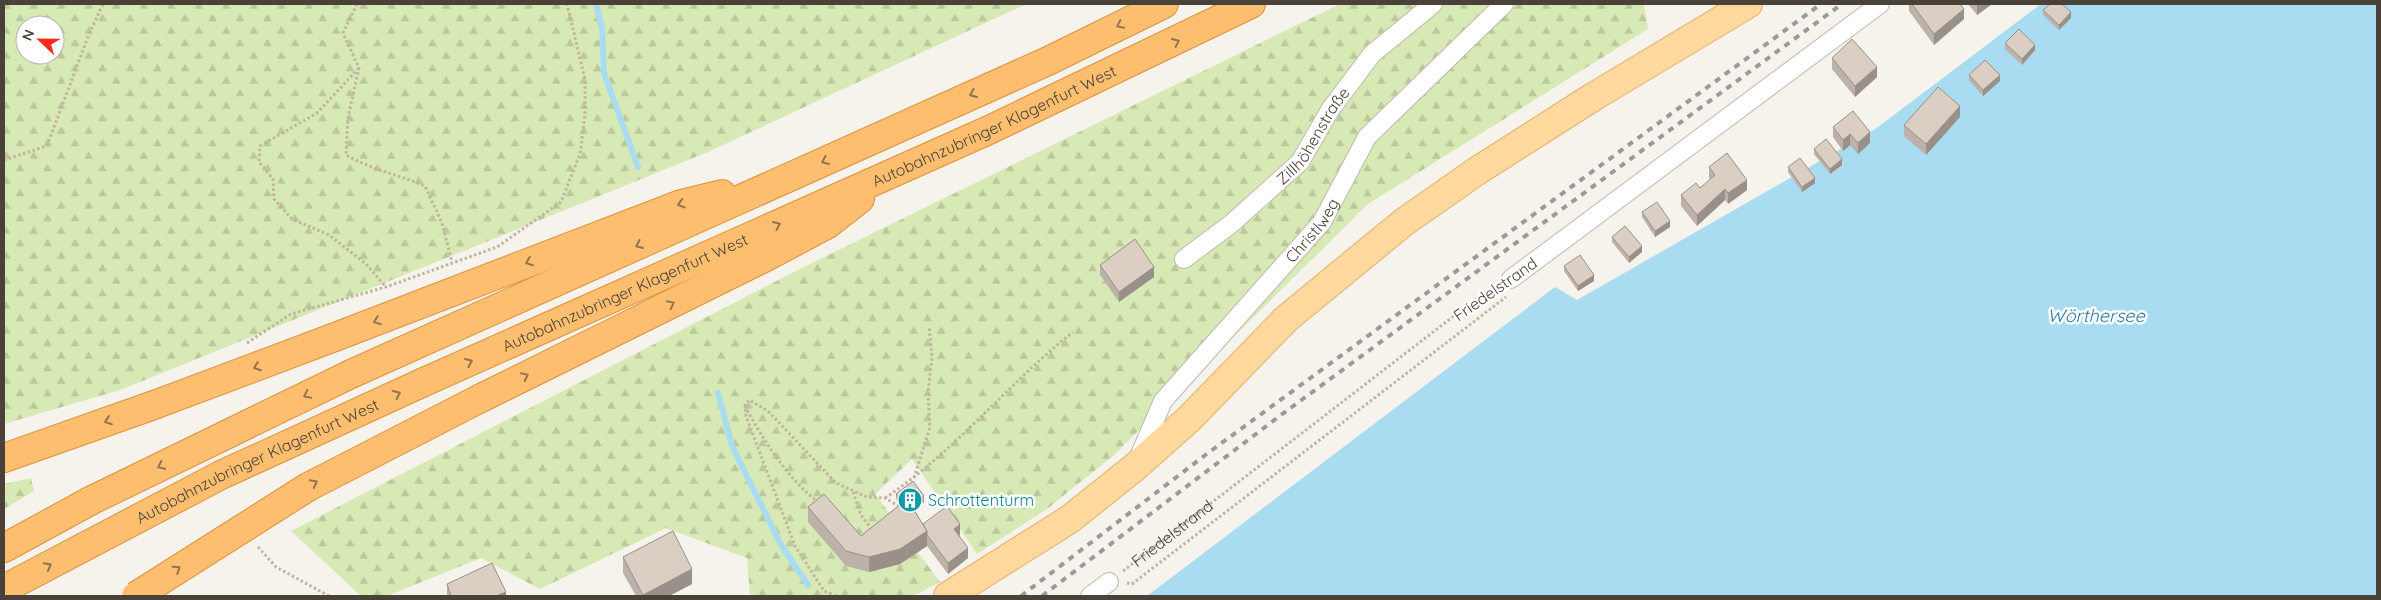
<svg xmlns="http://www.w3.org/2000/svg" width="2381" height="600" font-family="Quicksand,sans-serif">
  <style>
    .forest { fill: url(#forest-firs); fill-rule: evenodd }
    .water { fill: #a9dbf1 }
    .lines { fill: none; stroke-linecap: round; stroke-linejoin: round }
    .stream { stroke: #a9dbf1; stroke-width: 6 }
    .street-casing { stroke: #c2b8ae; stroke-width: 20 }
    .primary-casing { stroke: #e4b36b; stroke-width: 30 }
    .highway-casing { stroke: #de923e; stroke-width: 30 }
    .path { stroke: #c3b39f; stroke-width: 3; stroke-dasharray: 2.5 2.5; stroke-linecap: butt }
    .street { stroke: #fff; stroke-width: 18 }
    .primary { stroke: #fed89d; stroke-width: 28 }
    .highway { stroke: #fdbf6f; stroke-width: 28 }
    .rail { stroke: #9a9a9a; stroke-width: 4; stroke-dasharray: 6 6; stroke-linecap: butt }
    .highway-bridge-casing { stroke: #de923e; stroke-width: 30; stroke-linecap: butt }
    .highway-bridge { stroke: #fdbf6f; stroke-width: 28 }
    .wall { fill: #bcb2a9 }
    .shaded-wall { fill: #999189 }
    .building { fill: #dbcfc4; stroke: #999189 }
    .oneway { stroke: #92744f }
    .labels { text-anchor: middle; dominant-baseline: central; stroke-width: 5; stroke-linejoin: round; paint-order: stroke }
    .street-label { font-size: 16px; fill: #4a4239; stroke: #fff }
    .culture-label { font-size: 16px; fill: #0d838f; stroke: #fff; text-anchor: start }
    .water-label { font-size: 18px; font-style: italic; fill: #2c7a9f; stroke: #fff }
  </style>
  <defs>
    <pattern id="forest-firs" width="22" height="20" patternUnits="userSpaceOnUse" patternTransform="scale(1.25)"><rect width="22" height="20" fill="#d7e9b5"/><path d="M5 1l3.5 6h-7zM16 11l3.5 6h-7z" fill="#bac99c"/></pattern>
  </defs>
  <rect width="100%" height="100%" fill="#f6f2ec"/>
  <!-- forest -->
  <g class="forest">
    <path d="M4,4h1022l-318,148 -588,238 -116,34zM25,25h30v30h-30z"/>
    <polygon points="1340,4 1644,4 1648,29 1368,204 1114,455 1047,509 977,554 912,459 875,494 940,582 913,596 750,596 747,558 666,528 540,589 481,558 387,596 361,596 291,531 804,267"/>
    <polygon points="31,478 34,491 4,509 4,484"/>
  </g>
  <!-- water -->
  <polygon class="water" points="2041,4 2377,4 2377,596 1147,596 1555,287 1577,300 1874,130"/>
  <g class="lines">
    <!-- stream -->
    <g class="stream">
      <polyline points="596,4 602,28 604,73 638,167"/>
      <polyline points="718,393 732,446 781,545 808,585"/>
    </g>
    <defs>
      <g id="street">
        <path id="s2" d="M1184,259l47,-35 69,-62 30,-52 42,-56 61,-50"/>
        <polyline points="1511,279 1880,4"/>
        <path id="s3" d="M1138,459l25,-58 159,-179 45,-85 137,-133"/>
        <polyline points="1090,596 1109,582"/>
      </g>
      <polyline id="primary" points="948,596 1070,519 1135,467 1189,419 1286,319 1404,222 1477,171 1593,97 1748,4"/>
      <g id="highway">
        <polyline points="335,337 681,204 722,194"/>
        <polyline points="351,374 1048,61 1164,4"/>
        <path id="s4" d="M424,382l565,-252 262,-126"/>
        <polyline points="481,398 766,257 828,224 860,199"/>
        <polyline points="4,458 154,405"/>
        <polyline points="4,548 92,500"/>
      </g>
    </defs>
    <!-- street casing -->
    <use href="#street" class="street-casing"/>
    <!-- primary casing -->
    <use href="#primary" class="primary-casing"/>
    <!-- highway casing -->
    <use href="#highway" class="highway-casing"/>
    <!-- path -->
    <g class="path">
      <path d="M357,4l-14,29 16,35 -11,49 -2,38c24,14 53,20 79,31l17,37 10,39"/>
      <polyline points="359,68 317,113 260,146 259,162 273,179 274,199 292,219 329,235 366,264 386,287"/>
      <polyline points="4,160 47,146 89,34 103,4"/>
      <polyline points="247,343 291,314 386,287 497,247 561,202 580,154 585,115 585,79 567,4"/>
      <path d="M745,406c17,32 44,75 73,96"/>
      <polyline points="914,478 930,427 928,393 932,357 929,326"/>
      <polyline points="853,492 861,515 873,531"/>
      <path d="M885,498c72,-48 121,-113 188,-166"/>
      <polyline points="258,547 276,567 329,596"/>
      <path id="s1" d="M1123,571l362,-279 11,-5"/>
      <polyline points="1127,583 1132,584 1506,297"/>
      <polyline points="836,596 824,591 795,546 746,416 745,405 749,400 768,411 836,483 867,497 885,498 902,508"/>
    </g>
    <!-- street -->
    <use href="#street" class="street"/>
    <!-- primary -->
    <use href="#primary" class="primary"/>
    <!-- highway -->
    <use href="#highway" class="highway"/>
    <!-- rail -->
    <g class="rail">
      <polyline points="1021,596 1208,453 1821,4"/>
      <polyline points="1042,596 1281,415 1842,4"/>
    </g>
    <defs>
      <g id="highway-bridge">
        <polyline points="154,405 335,337"/>
        <polyline points="92,500 351,374"/>
        <path id="s5" d="M4,589l217,-114 203,-93"/>
        <polyline points="136,596 308,487 481,398"/>
      </g>
    </defs>
    <!-- highway-bridge casing -->
    <use href="#highway-bridge" class="highway-bridge-casing"/>
    <!-- highway-bridge -->
    <use href="#highway-bridge" class="highway-bridge"/>
  </g>
  <!-- wall -->
  <g class="wall">
    <polygon points="1909,4 1960,4 1964,19 1934,45 1909,11"/>
    <polygon points="1968,4 1992,4 1977,15"/>
    <polygon points="2043,10 2071,18 2059,30 2043,15"/>
    <polygon points="2005,43 2035,50 2022,65 2005,49"/>
    <polygon points="1832,58 1877,77 1855,97 1832,69"/>
    <polygon points="1969,75 2000,81 1983,96 1969,80"/>
    <polygon points="1960,117 1926,155 1904,136 1904,125"/>
    <polygon points="1833,127 1870,143 1858,154 1850,145 1843,151 1833,137"/>
    <polygon points="1814,149 1842,165 1830,174 1814,154"/>
    <polygon points="1709,167 1747,190 1728,204 1725,200 1697,226 1681,206 1681,195 1700,188 1710,180 1709,177"/>
    <polygon points="1788,167 1815,183 1802,192 1788,172"/>
    <polygon points="1642,212 1670,227 1655,237 1642,217"/>
    <polygon points="1612,237 1642,252 1629,263 1612,242"/>
    <polygon points="1100,265 1154,277 1119,302 1100,275"/>
    <polygon points="1564,266 1594,281 1578,291 1564,271"/>
    <polygon points="896,494 924,502 914,509 923,524 960,535 959,536 968,558 948,574 927,546 900,564 869,572 846,566 808,522 808,507 861,536 900,505 896,499"/>
    <polygon points="623,557 692,584 669,596 636,596 623,573"/>
    <polygon points="447,584 506,596 447,596"/>
  </g>
  <!-- shaded-wall -->
  <g class="shaded-wall">
    <polygon points="1979,4 1992,4 1977,15 1977,5"/>
    <polygon points="1964,9 1964,19 1934,45 1934,34"/>
    <polygon points="2071,12 2071,18 2059,30 2059,25"/>
    <polygon points="2035,45 2035,50 2022,65 2022,59"/>
    <polygon points="1877,67 1877,77 1855,97 1855,86"/>
    <polygon points="2000,75 2000,81 1983,96 1983,90"/>
    <polygon points="1960,106 1960,117 1926,155 1926,144"/>
    <polygon points="1870,132 1870,143 1858,154 1858,143"/>
    <polygon points="1850,134 1850,145 1843,151 1843,140"/>
    <polygon points="1842,159 1842,165 1830,174 1830,169"/>
    <polygon points="1815,178 1815,183 1802,192 1802,187"/>
    <polygon points="1747,180 1747,190 1728,204 1728,193"/>
    <polygon points="1725,189 1725,200 1697,226 1697,215"/>
    <polygon points="1670,221 1670,227 1655,237 1655,231"/>
    <polygon points="1642,246 1642,252 1629,263 1629,257"/>
    <polygon points="1154,267 1154,277 1119,302 1119,292"/>
    <polygon points="1594,275 1594,281 1578,291 1578,286"/>
    <polygon points="924,496 924,502 907,514 907,509"/>
    <polygon points="960,524 960,535 954,540 954,529"/>
    <polygon points="927,531 927,546 900,564 869,572 869,557"/>
    <polygon points="968,548 968,558 948,574 948,563"/>
    <polygon points="692,569 692,584 669,596 643,596 643,595"/>
    <polygon points="506,592 506,596 498,596 498,595"/>
  </g>
  <!-- building -->
  <g class="building">
    <polygon points="1912,4 1960,4 1964,9 1934,34"/>
    <polygon points="2050,4 2062,4 2071,12 2059,25 2043,10"/>
    <polygon points="2019,29 2035,45 2022,59 2005,43"/>
    <polygon points="1852,39 1877,67 1855,86 1832,58"/>
    <polygon points="1985,60 2000,75 1983,90 1969,75"/>
    <polygon points="1938,87 1960,106 1926,144 1904,125"/>
    <polygon points="1853,111 1870,132 1858,143 1850,134 1843,140 1833,127"/>
    <polygon points="1826,139 1842,159 1830,169 1814,149"/>
    <polygon points="1727,153 1747,180 1728,193 1725,189 1697,215 1681,195 1696,183 1700,188 1715,175 1709,167"/>
    <polygon points="1800,158 1815,178 1802,187 1788,167"/>
    <polygon points="1657,202 1670,221 1655,231 1642,212"/>
    <polygon points="1625,226 1642,246 1629,257 1612,237"/>
    <polygon points="1135,239 1154,267 1119,292 1100,265"/>
    <polygon points="1580,255 1594,275 1578,286 1564,266"/>
    <polygon points="913,481 924,496 911,506 907,499 903,503 896,494"/>
    <polygon points="824,494 861,536 907,499 927,531 900,549 869,557 846,551 808,507"/>
    <polygon points="947,506 960,524 954,529 968,548 948,563 927,535 927,531 923,524"/>
    <polygon points="673,531 692,569 643,595 623,557"/>
    <polygon points="492,563 506,592 498,595 499,596 451,596 447,584"/>
  </g>
  <!-- one-way arrows -->
  <defs><path id="oneway-chevron" d="M-2-3.5L2.5 0L-2 3.5" fill="none" stroke-width="1.6" stroke-linecap="round" stroke-linejoin="round" transform="scale(1.25)"/></defs>
  <g class="oneway">
    <use href="#oneway-chevron" transform="translate(1120 25) rotate(154)"/>
    <use href="#oneway-chevron" transform="translate(1176 42) rotate(-25)"/>
    <use href="#oneway-chevron" transform="translate(973 94) rotate(156)"/>
    <use href="#oneway-chevron" transform="translate(825 161) rotate(156)"/>
    <use href="#oneway-chevron" transform="translate(681 204) rotate(163)"/>
    <use href="#oneway-chevron" transform="translate(777 225) rotate(-24)"/>
    <use href="#oneway-chevron" transform="translate(639 245) rotate(156)"/>
    <use href="#oneway-chevron" transform="translate(529 262) rotate(159)"/>
    <use href="#oneway-chevron" transform="translate(671 304) rotate(-26)"/>
    <use href="#oneway-chevron" transform="translate(377 321) rotate(159)"/>
    <use href="#oneway-chevron" transform="translate(469 362) rotate(-24)"/>
    <use href="#oneway-chevron" transform="translate(257 367) rotate(160)"/>
    <use href="#oneway-chevron" transform="translate(525 376) rotate(-26)"/>
    <use href="#oneway-chevron" transform="translate(397 394) rotate(-25)"/>
    <use href="#oneway-chevron" transform="translate(307 395) rotate(154)"/>
    <use href="#oneway-chevron" transform="translate(108 421) rotate(160)"/>
    <use href="#oneway-chevron" transform="translate(161 466) rotate(154)"/>
    <use href="#oneway-chevron" transform="translate(314 483) rotate(-27)"/>
    <use href="#oneway-chevron" transform="translate(48 566) rotate(-28)"/>
    <use href="#oneway-chevron" transform="translate(177 569) rotate(-33)"/>
  </g>
  <!-- icons -->
  <defs>
    <symbol id="building-disc" viewBox="-11 -11 22 22"><circle r="9.5" fill="#0f9aa8" stroke="#fff"/><path d="M-4-6H4V6H1V3H-1V6H-4ZM-2.5-4.3h1.7v1.8h-1.7ZM.8-4.3h1.7v1.8H.8ZM-2.5-1h1.7V.8h-1.7ZM.8-1h1.7V.8H.8Z" fill="#fff"/></symbol>
  </defs>
  <g fill-rule="evenodd">
    <use href="#building-disc" x="896" y="486" width="28" height="28"/>
  </g>
  <g class="labels">
    <!-- street labels -->
    <g class="street-label">
      <text stroke="none"><textPath href="#s4" startOffset="625">Autobahnzubringer Klagenfurt West</textPath></text>
      <text stroke="none"><textPath href="#s2" startOffset="180">Zillhöhenstraße</textPath></text>
      <text stroke="none"><textPath href="#s3" startOffset="290">Christlweg</textPath></text>
      <text transform="translate(1495 289) rotate(-35)">Friedelstrand</text>
      <text stroke="none"><textPath href="#s4" startOffset="220">Autobahnzubringer Klagenfurt West</textPath></text>
      <text stroke="none"><textPath href="#s5" startOffset="284">Autobahnzubringer Klagenfurt West</textPath></text>
      <text stroke="none"><textPath href="#s1" startOffset="62">Friedelstrand</textPath></text>
    </g>
    <!-- culture labels -->
    <g class="culture-label">
      <text x="928" y="500">Schrottenturm</text>
    </g>
    <!-- water labels -->
    <g class="water-label">
      <text x="2096" y="315">Wörthersee</text>
    </g>
  </g>
  <!-- border -->
  <rect width="2381" height="600" fill="none" stroke="#4a4239" stroke-width="10"/>
  <!-- north arrow -->
  <g transform="translate(40 40) rotate(292)"><circle r="24" fill="#ffffff" stroke="#b7b3b0"/>
  <path d="M0-4L9 19L0 12L-9 19Z" fill="#f9291f"/>
  <text y="-8" font-size="14" font-weight="bold" text-anchor="middle" fill="#4a4239">N</text>
  </g>
</svg>
